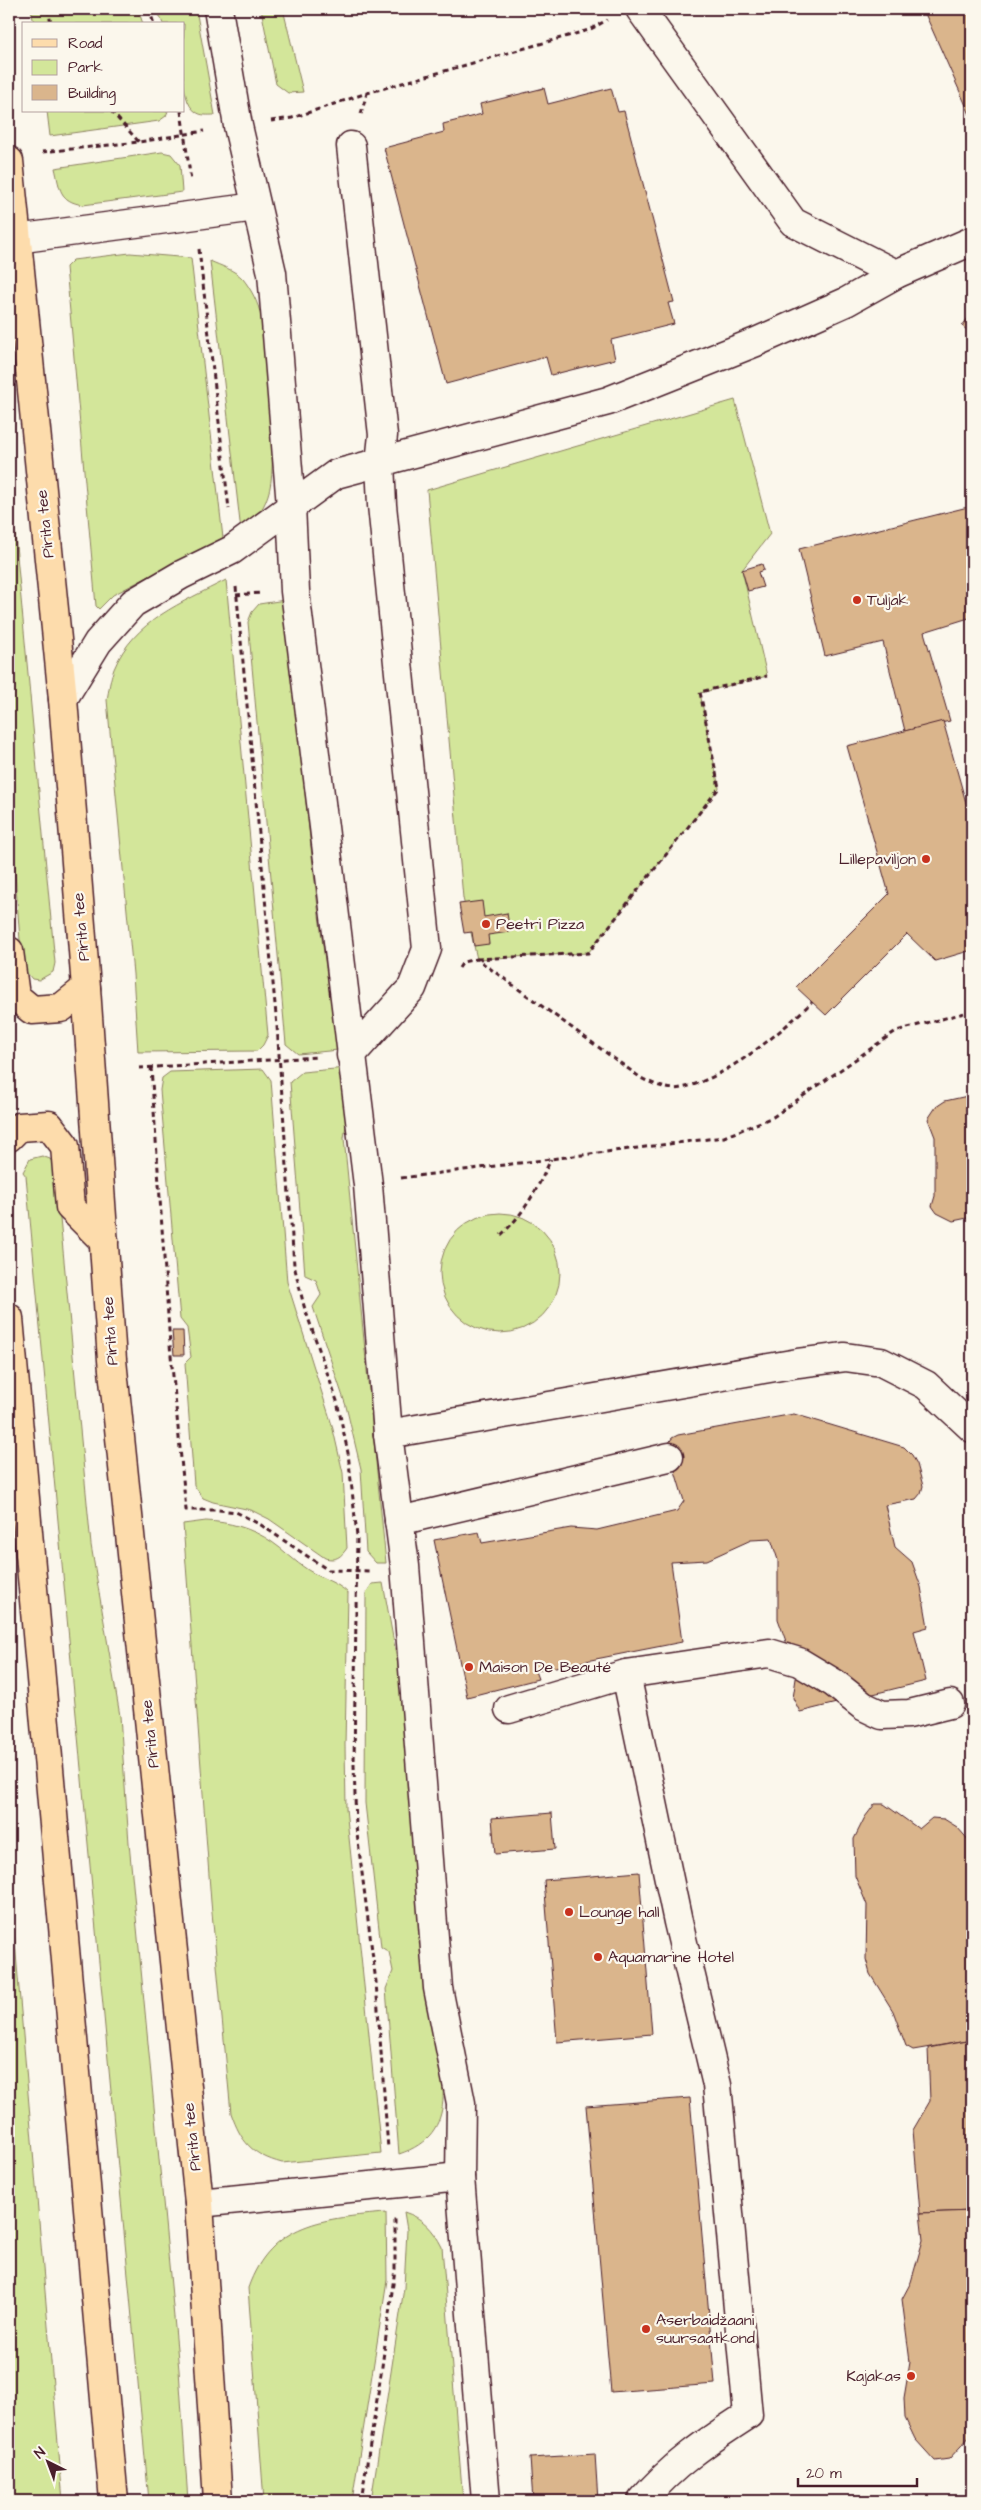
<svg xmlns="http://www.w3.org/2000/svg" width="981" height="2510" font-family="'Architects Daughter',sans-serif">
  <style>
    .green { fill: #d3e69a; stroke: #8e8262 }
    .building { fill: #dab58c; stroke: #4a1f2b }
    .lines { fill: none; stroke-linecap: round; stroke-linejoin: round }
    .minor-casing { stroke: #4a1f2b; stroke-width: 31 }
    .major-casing { stroke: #4a1f2b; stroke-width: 31 }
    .path { stroke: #4a1f2b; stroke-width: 3; stroke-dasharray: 5 4; stroke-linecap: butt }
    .minor { stroke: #fbf7ec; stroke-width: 28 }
    .major { stroke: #fddcac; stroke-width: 28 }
    .poi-dot { fill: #c8321e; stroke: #fbf7ec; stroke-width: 2 }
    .labels { text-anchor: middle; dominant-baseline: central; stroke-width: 4.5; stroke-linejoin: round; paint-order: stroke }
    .street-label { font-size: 16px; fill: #4a1f2b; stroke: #fbf7ec }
    .poi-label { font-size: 16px; fill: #4a1f2b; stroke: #fbf7ec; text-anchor: start }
  </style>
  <rect width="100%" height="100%" fill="#fbf7ec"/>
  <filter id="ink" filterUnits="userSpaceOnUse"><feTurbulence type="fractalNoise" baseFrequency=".02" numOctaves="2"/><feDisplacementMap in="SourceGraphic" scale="10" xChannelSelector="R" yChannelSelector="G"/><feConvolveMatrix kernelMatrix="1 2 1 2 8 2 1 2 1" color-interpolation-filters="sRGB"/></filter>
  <g filter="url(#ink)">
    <!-- green -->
    <g class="green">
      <polygon points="31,9 138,9 143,24 34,24"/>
      <path d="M157,9h39l19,106c-7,0 -14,1 -19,-3 -19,-12 -12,-68 -12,-88h-21z"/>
      <polygon points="261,9 283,9 303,92 288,93 276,84"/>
      <polygon points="47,111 168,111 166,116 159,121 50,136"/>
      <path d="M162,152l9,2 9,11 2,27 -99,13c-24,-4 -23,-16 -28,-37z"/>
      <polygon points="130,253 191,258 223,538 113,595 99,609 96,606 66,267 73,260"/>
      <path d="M210,261c11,5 25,9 33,18 8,10 16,25 18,38 3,13 3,28 4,41 3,33 13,109 3,137 -5,16 -14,26 -27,36z"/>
      <polygon points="735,400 770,534 742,570 767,676 700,693 719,788 588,953 477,959 463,898 427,490"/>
      <polygon points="9,470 55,963 53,972 39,980 32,979 22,967 9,794"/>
      <path d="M226,580l42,455 -5,10 -6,6 -119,1 -5,-78 -26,-274c2,-10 3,-22 7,-31 20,-49 68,-66 112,-89z"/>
      <path d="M285,600c17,150 28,302 54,450l-41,4 -12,-10 -38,-422 4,-10 7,-8z"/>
      <polygon points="346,1068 348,1111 344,1138 386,1563 376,1563 366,1552 361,1469 346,1406 313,1307 321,1295 316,1280 305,1275 290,1082 302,1072"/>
      <path d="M263,1069l8,11 16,202 45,143 11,48 4,75c-6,9 -11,13 -22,10l-56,-39 -18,-9 -38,-8 -10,-4 -9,-13 -9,-122 6,-6 -4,-29 -7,-9 -20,-229 2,-12 8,-6z"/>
      <polygon points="42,1156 50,1159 55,1166 91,1545 120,1716 129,1843 179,2370 188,2501 149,2501 26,1176 23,1172 30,1159"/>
      <circle cx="500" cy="1273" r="60"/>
      <path d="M206,1521c23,1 46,7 66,21 12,8 23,20 36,28 14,9 29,12 40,23l-3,152 1,63 35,345 -99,10c-30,-8 -41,-21 -51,-50l-20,-211 -28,-378z"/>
      <path d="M383,1583l23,126 26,318c11,49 29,107 -33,127l-13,-165 7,-18 -4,-19 -8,-5 -16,-144 1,-210 6,-9z"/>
      <polygon points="9,1872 63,2501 9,2501"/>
      <path d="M404,2212c19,6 29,17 38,35l21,254h-92l33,-213 3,-58z"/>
      <path d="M386,2213l1,67 -35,221h-88l-16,-213c23,-66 78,-70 138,-75z"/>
    </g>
    <!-- building -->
    <g class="building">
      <polygon points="923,9 972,9 972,119"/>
      <polygon points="544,88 548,104 611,88 618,112 624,111 674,302 668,303 674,324 611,340 615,359 551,375 546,357 446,384 384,148 444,132 443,124 482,114 480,104"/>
      <polygon points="972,313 972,334 962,326"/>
      <polygon points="972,506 972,617 924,632 950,721 905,731 883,642 825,656 799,549"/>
      <polygon points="762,564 764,570 758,572 763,587 748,591 742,570"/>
      <polygon points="943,721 972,824 972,950 935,961 907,934 826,1015 796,987 889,894 847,746"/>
      <polygon points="482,901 484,917 507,913 510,932 488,935 489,944 474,946 472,932 464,933 459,904"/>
      <polygon points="972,1095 972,1217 953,1221 937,1213 932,1206 935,1196 935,1137 928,1119 936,1107 945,1101"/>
      <polygon points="172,1331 183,1331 184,1355 174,1355"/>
      <polygon points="794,1414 904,1447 912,1455 917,1464 923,1486 921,1493 916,1499 885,1505 895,1547 912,1562 921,1587 928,1627 914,1631 926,1681 800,1712 793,1698 797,1672 778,1619 778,1560 771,1539 751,1540 707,1560 671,1562 682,1642 535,1671 538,1679 467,1697 434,1540 479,1532 482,1543 571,1528 597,1530 677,1511 684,1501 669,1451 669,1443 672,1438 678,1435"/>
      <polygon points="875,1804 884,1804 919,1829 932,1818 944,1819 957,1827 972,1844 972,2040 913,2050 906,2046 893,2011 870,1974 866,1959 867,1905 855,1876 854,1839 865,1817"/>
      <polygon points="552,1813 555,1849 495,1854 492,1818"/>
      <polygon points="639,1872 652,2034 557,2042 544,1880"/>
      <polygon points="972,2040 972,2211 920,2213 913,2130 930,2101 928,2048"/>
      <polygon points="690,2098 715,2384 611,2392 586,2106"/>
      <polygon points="972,2211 972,2434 949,2459 935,2461 915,2439 905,2418 904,2398 910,2362 902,2299 911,2282 923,2240 920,2213"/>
      <polygon points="595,2454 598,2501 533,2501 530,2458"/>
    </g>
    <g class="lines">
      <defs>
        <g id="minor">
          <polyline points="218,9 238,126 272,273 291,506 295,591 368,1185 388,1434 405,1566 438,1988 461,2103 460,2177 486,2501"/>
          <polyline points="640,9 793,222 896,274"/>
          <polyline points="351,146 383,435 380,463 382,505 427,949 412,988 351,1055"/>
          <polyline points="9,242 16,239 256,207"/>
          <polyline points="63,699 98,642 133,603 181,575 232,550 336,474 608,401 756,342 846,302 896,274 972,241"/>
          <polyline points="388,1434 798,1363 845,1357 881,1362 926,1385 972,1428"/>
          <polyline points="399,1521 669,1457"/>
          <polyline points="626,1674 769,1653 799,1662 834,1683 863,1706 882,1715 909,1714 950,1704"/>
          <path d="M509,1709l117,-35 52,248 39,163 31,330c-39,25 -76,50 -106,86"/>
          <polyline points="199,2203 460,2177"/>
        </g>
        <g id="major">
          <polyline points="9,161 63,699 86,988 112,1360 199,2203 218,2501"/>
          <polyline points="9,951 15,996 32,1010 61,1008 86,988"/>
          <polyline points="9,1137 19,1127 49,1125 65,1146 70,1207 104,1241"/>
          <polyline points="9,1318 114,2501"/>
        </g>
      </defs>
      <!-- minor casing -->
      <use href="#minor" class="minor-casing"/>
      <!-- major casing -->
      <use href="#major" class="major-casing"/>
      <!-- path -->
      <g class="path">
        <polyline points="48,9 51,24"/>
        <polyline points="149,9 154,24"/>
        <polyline points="111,111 139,142"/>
        <polyline points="181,111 191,181"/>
        <polyline points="361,114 367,93"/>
        <polyline points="271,121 292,118 367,93 589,30 607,20"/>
        <polyline points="42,152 139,142 204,131"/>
        <polyline points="199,249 229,509"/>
        <polyline points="236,587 277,1026 294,1265 304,1306 337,1401 348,1453 357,1536 354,1765 356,1826 376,1982 388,2149"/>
        <polyline points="236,595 261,593"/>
        <polyline points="477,959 588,953 719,788 700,692 767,676"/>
        <path d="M459,968l4,-6 14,-3 164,119c12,6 27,13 40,10 45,-9 99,-55 131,-86"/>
        <polyline points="151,1067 170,1345 186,1510 218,1510 236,1512 261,1525 328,1570 371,1571"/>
        <polyline points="139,1068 318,1057"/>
        <polyline points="401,1178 724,1137 773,1117 896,1031 972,1011"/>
        <path d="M501,1235c23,-21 37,-47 50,-76"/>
        <polyline points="361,2501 381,2374 395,2269 395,2217"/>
      </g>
      <!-- minor -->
      <use href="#minor" class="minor"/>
      <!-- major -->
      <use href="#major" class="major"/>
    </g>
  </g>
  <!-- markers -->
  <g class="poi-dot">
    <circle cx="857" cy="600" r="5"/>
    <circle cx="926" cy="859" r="5"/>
    <circle cx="486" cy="924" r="5"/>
    <circle cx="469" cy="1667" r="5"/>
    <circle cx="569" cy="1912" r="5"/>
    <circle cx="598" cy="1957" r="5"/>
    <circle cx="646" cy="2329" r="5"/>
    <circle cx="911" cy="2376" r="5"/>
  </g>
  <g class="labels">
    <!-- street labels -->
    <g class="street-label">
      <text transform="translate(45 524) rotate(-96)">Pirita tee</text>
      <text transform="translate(81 927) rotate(-95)">Pirita tee</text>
      <text transform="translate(110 1331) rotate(-94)">Pirita tee</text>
      <text transform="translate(150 1734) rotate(-96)">Pirita tee</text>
      <text transform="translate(192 2137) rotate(-96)">Pirita tee</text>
    </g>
    <!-- poi labels -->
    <g class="poi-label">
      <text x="867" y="600">Tuljak</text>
      <text x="916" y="859" text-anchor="end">Lillepaviljon</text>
      <text x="496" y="924">Peetri Pizza</text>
      <text x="479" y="1667">Maison De Beauté</text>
      <text x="579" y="1912">Lounge hall</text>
      <text x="608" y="1957">Aquamarine Hotel</text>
      <text x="656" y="2320">Aserbaidžaani<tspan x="656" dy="18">suursaatkond</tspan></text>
      <text x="901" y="2376" text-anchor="end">Kajakas</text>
    </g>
  </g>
  <!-- margin -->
  <rect width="981" height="2510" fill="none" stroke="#fbf7ec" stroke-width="30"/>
  <rect x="15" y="15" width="951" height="2480" fill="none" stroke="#4a1f2b" stroke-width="2" filter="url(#ink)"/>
  <!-- legend -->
  <rect x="22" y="22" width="162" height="90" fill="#fbf7ec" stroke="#b4a19f"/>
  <rect x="32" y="39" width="25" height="8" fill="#fddcac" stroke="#b4a19f"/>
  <text x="68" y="48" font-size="15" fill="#4a1f2b">Road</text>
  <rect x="32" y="60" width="25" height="15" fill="#d3e69a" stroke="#b4a19f"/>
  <text x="68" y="72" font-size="15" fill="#4a1f2b">Park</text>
  <rect x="32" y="85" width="25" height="15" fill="#dab58c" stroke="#b4a19f"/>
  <text x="68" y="98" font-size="15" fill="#4a1f2b">Building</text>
  <!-- north arrow -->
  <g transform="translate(48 2462) rotate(318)" stroke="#fbf7ec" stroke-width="4" paint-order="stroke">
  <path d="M0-4L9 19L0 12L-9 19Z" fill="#4a1f2b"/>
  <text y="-8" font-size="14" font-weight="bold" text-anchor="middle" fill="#4a1f2b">N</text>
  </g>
  <!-- scale -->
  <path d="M798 2478v8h119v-8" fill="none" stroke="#4a1f2b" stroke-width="2.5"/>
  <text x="806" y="2478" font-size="15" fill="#4a1f2b" stroke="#fbf7ec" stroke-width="4" paint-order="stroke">20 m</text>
</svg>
